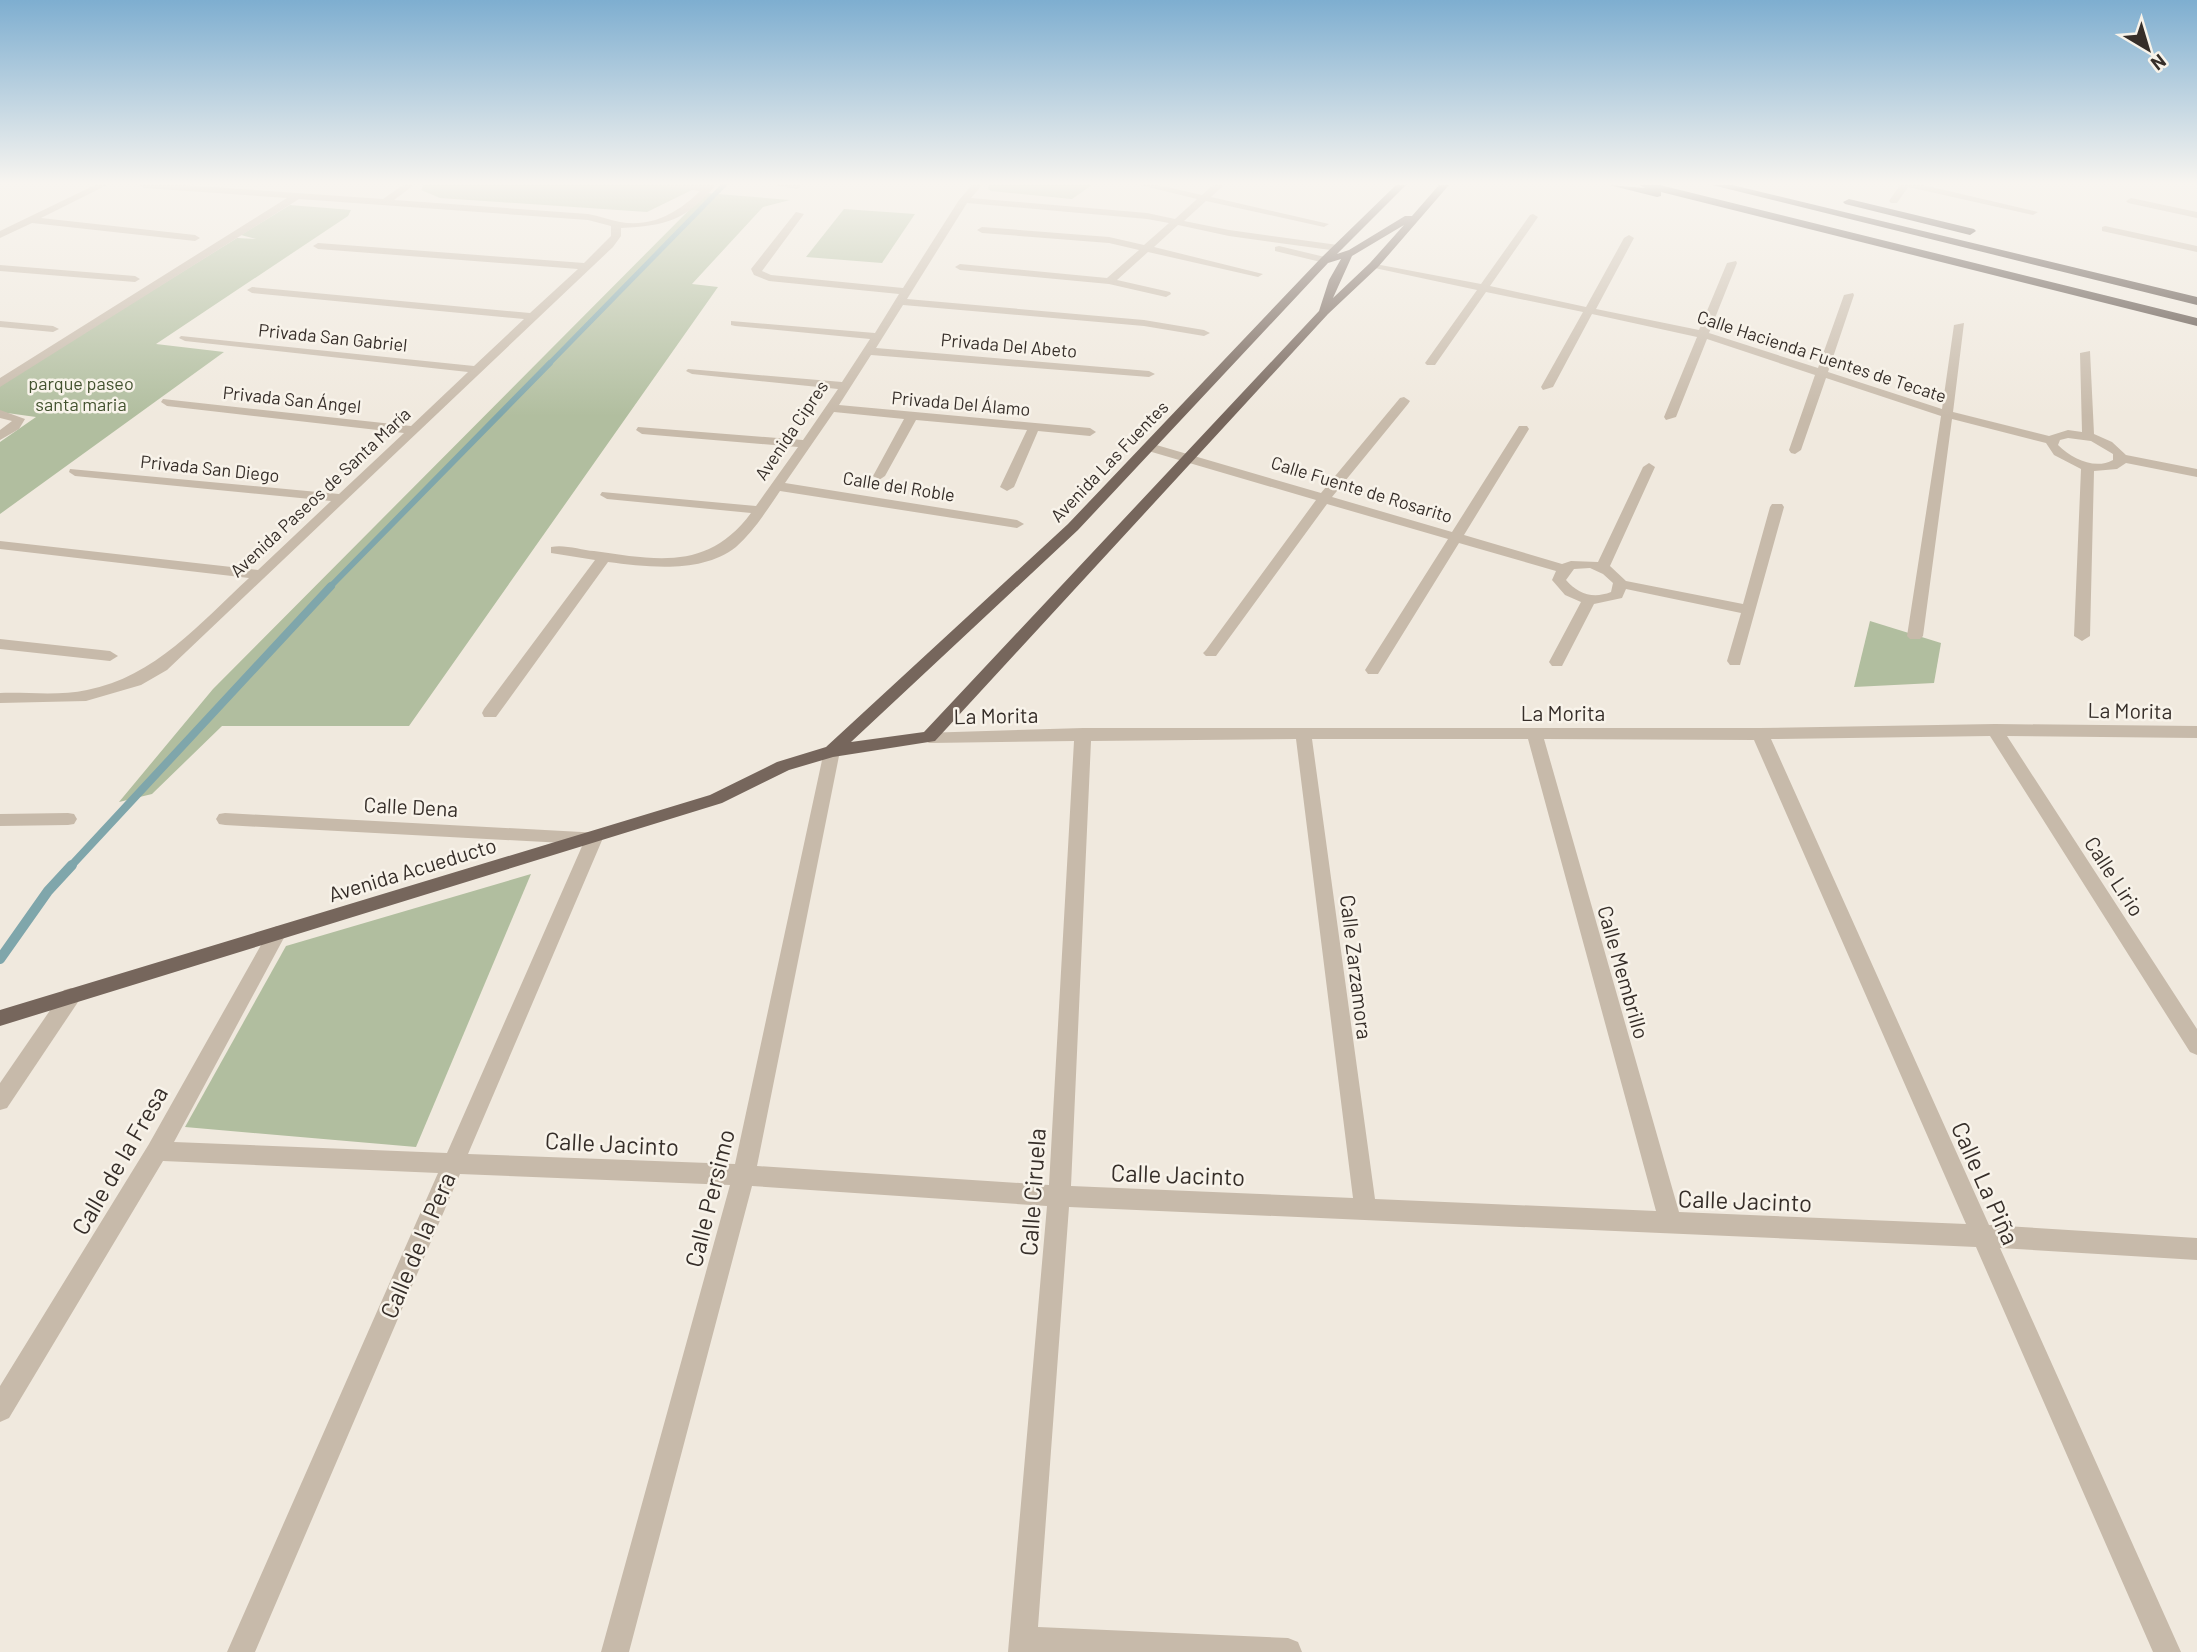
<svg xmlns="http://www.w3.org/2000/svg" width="2197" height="1652" font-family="Barlow,sans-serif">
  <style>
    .green { fill: #b1be9f }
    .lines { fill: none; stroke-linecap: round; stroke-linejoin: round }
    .stream-far3 { stroke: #7fa6ab; stroke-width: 5 }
    .stream-far2 { stroke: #7fa6ab; stroke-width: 6 }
    .stream-far1 { stroke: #7fa6ab; stroke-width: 8 }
    .stream { stroke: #7fa6ab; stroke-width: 10 }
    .minor { fill: #c7baaa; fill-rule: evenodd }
    .major { fill: #76665c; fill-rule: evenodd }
    .highway { fill: #564941; fill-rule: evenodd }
    .labels { text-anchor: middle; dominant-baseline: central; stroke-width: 5; stroke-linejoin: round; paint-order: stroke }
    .far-street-label { font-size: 18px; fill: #362e29; stroke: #f8f3ea }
    .far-park-label { font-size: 18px; fill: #43522f; stroke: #f8f3ea }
    .street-label { font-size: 21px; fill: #362e29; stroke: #f8f3ea }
    .near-street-label { font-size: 24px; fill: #362e29; stroke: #f8f3ea }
  </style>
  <rect width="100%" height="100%" fill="#f0e9de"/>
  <!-- green -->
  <g class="green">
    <polygon points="424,185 659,185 694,189 647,212 440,198 421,190"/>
    <polygon points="989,185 1092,185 1072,199 991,191 988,189"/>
    <polygon points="706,193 790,200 763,207 692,284 718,287 409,726 222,726 152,794 119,802 213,689"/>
    <polygon points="290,205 351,210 348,216 156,344 224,352 0,514 0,442 36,417 0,412 0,385 237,238 256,239 241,235"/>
    <polygon points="844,209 915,214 882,263 806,257"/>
    <polygon points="1870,621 1941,643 1934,683 1854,687"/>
    <polygon points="531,874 416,1147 185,1127 286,946"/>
  </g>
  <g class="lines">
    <!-- stream-far3 -->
    <polyline class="stream-far3" points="548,365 724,185"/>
    <!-- stream-far2 -->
    <polyline class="stream-far2" points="329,588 550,363"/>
    <!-- stream-far1 -->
    <polyline class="stream-far1" points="70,867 331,586"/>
    <!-- stream -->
    <polyline class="stream" points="0,959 48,891 72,865"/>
    <!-- minor -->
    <g class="minor">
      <polygon points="95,185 107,185 41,218 195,235 200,238 195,241 32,223 0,238 0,231"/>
      <path d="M139,185h44l200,14 20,-14h11l-20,15 194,14c11,2 22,6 32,8 32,6 59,-10 80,-31l-43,-6h59c-30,35 -50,41 -95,43v8l-8,11 -446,423 -26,15 -55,16 -86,2v-10c28,-1 60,3 87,-3 68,-13 113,-67 162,-112l-249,-29v-8l258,29 73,-69 -256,-25 -6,-4 1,-3 269,25 65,-61 -237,-27 -6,-4 2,-3 248,27 57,-54 -283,-31 -6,-3 2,-2 293,30 50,-47 -272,-26 -5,-3 5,-3 278,26 48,-44 -260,-20 -5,-3 5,-3 266,20 27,-27v-10l-23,-6 -289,-21 -299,188v-9l287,-180 -143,-10z"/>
      <polygon points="774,185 801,185 802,186 797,189"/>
      <path d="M972,185h10l-11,13 176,15 28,6 22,-20 -57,-14h18l44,10 11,-10h11l-13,12 118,27 -5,3 -118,-26 -22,20 45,9 109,15 5,3 -5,3 -109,-15 -51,-11 -24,22 109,27 -5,3 -110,-25 -31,28 53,12 1,2 -5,3 -57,-13 -149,-14 -5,-3 5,-3 147,14 32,-28 -30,-7 -127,-10 -5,-3 5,-3 127,10 35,8 25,-22 -22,-4 -180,-16 -60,96 237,21 60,10 6,3 -6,3 -60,-10 -241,-21 -27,43 273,23 6,3 -6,3 -278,-22 -32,50 251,23 6,4 -6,4 -52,-5 -24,56 -7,4 -7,-4 27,-57 -111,-10 -31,56 -6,4 -6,-4 31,-57 -70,-7 -49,71 232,37 7,4 -7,4 -237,-37c-13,19 -26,40 -44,56 -34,27 -88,20 -128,15l-112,155h-12l-2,-4 2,-4 111,-149 -44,-7v-6c13,-3 30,3 43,4 63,9 114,20 157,-38l-144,-14 -7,-4 2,-3 154,14 42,-59 -156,-13 -6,-4 2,-3 165,13 35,-51 -146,-15 -6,-3 2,-2 154,13 28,-43 -135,-13 -4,-1v-4l144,12 24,-39 -130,-13 -15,-6 -3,-6 45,-57 8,2 -42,57 9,4 132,13 56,-88z"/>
      <polygon points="1900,185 1923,185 2038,212 2033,215 1908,187 1897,203 1891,203 1889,201"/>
      <polygon points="2131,198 2197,212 2197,218 2128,203 2126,201"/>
      <path d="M1533,214l5,3 -48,69 96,21 38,-69 5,-3 5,3 -38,71 103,21 28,-67 9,-2 1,2 -28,70 109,35 26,-73 9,-2 1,2 -26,77 114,37 12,-84 10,-2 -11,89 96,24 19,-6 14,2 -2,-79 10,-2 4,83 18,8 14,13 71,14v8l-71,-14 -9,6 -23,2 -4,165 -8,5 -8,-5 7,-167 -27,-14 -8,-12 -94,-24 -29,217 -3,3h-10l-3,-3 34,-220 -115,-38 -25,72 -6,4 -4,-1 -2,-3 26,-75 -108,-36 -31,78 -10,3 -2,-3 33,-80 -105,-23 -39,73 -10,3 -2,-3 42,-75 -97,-20 -51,73h-8l-2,-2 52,-73 -107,-23v-4l111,21 49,-69zM2068,438l23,3 22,13v6c-18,10 -41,-1 -55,-15l2,-5z"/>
      <polygon points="2105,226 2197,246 2197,252 2102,231 2102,227"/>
      <polygon points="1279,246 1329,258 1330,260 1325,263 1275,251 1275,247"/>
      <polygon points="0,265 135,276 140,279 135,282 0,271"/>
      <polygon points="0,321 53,326 59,329 53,332 0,327"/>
      <path d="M1404,397l6,4 -2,3 -76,93 120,35 67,-106h8l2,3 -65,106 98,29 9,-3 27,1 45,-95 6,-4 6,4 -45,99 16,15 117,23 27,-97 2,-3h10l2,3 -44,158h-10l-3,-4 14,-48 -115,-24 -4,9 -28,6 -32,62h-10l-3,-4 32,-60 -16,-7 -13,-15 4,-9 -97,-28 -81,131h-10l-3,-4 83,-131 -121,-35 -111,152h-10l-3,-3 3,-3 110,-150 -171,-50v-6h8l168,49 79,-95zM1590,568l13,6 10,9 -2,9c-18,7 -33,2 -45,-12l8,-11z"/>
      <polygon points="0,410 25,419 19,429 0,440 0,430 12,421 0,418"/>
      <polygon points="0,639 110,651 118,656 110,661 0,649"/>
      <path d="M1995,724l202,2v12l-190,-2 190,293v26l-7,-3 -200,-316 -219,3 218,486 208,13v22l-197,-12 181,404h-28l-177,-405 -907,-40 -31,420 250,11 10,4 4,10h-294l39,-446 -295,-20 -123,466h-28l129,-467 -270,-11 -205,478h-28l211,-479 -275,-12 -154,257 -9,4v-36l149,-242 121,-215 7,-3 7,3 2,5 -112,208 273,11 136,-309 -358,-19 -6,-1 -3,-5 3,-5 6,-1 375,20 3,5 -135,316 267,10 89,-413 8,-6 6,2 2,4 -83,415 292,19 25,-444 -145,2 -8,-6 2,-4 160,-5h677zM1296,739l57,459 -282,-12 20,-445zM1312,739h216l128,472 -281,-12zM1544,739l210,1 212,484 -287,-12z"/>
      <polygon points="68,813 74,814 77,819 74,824 68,825 0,826 0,814"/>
      <polygon points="71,988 78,990 81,996 78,1002 7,1108 0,1110 0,1083 64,990"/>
    </g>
    <!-- major -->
    <path class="major" d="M1396,185h10l-69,69 12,-4 56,-34h7l27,-31h10l-71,82 -50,47 -393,427 -102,16 -44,13 -67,33 -722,223v-16l710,-215 67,-33 49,-15 242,-223 253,-266zM1404,225l-34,38 -37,35 19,-42zM1341,259l-12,21 -10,31 -395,421 -73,10 227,-212 250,-267z"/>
    <!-- highway -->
    <g class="highway">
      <polygon points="1609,185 1645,188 1640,185 1660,185 2197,318 2197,326 1661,192 1661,196 1657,197"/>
      <polygon points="1712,185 1732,185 2197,297 2197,305"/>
      <polygon points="1849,199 1974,229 1976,231 1970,235 1845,204 1843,202"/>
    </g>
  </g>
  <!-- sky -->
  <linearGradient id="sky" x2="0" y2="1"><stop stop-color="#7eaed0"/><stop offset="0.44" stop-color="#f8f5f0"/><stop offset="1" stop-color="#f8f5f0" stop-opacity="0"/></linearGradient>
  <rect width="2197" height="416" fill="url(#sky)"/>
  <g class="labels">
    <!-- far-street labels -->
    <g class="far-street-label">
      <text transform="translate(333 337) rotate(6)">Privada San Gabriel</text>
      <text transform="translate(1009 345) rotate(5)">Privada Del Abeto</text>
      <text transform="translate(1822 356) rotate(18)">Calle Hacienda Fuentes de Tecate</text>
      <text transform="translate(292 399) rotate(6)">Privada San Ángel</text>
      <text transform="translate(961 403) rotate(5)">Privada Del Álamo</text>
      <text transform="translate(791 430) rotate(-56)">Avenida Cipres</text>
      <text transform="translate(1109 461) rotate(-46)">Avenida Las Fuentes</text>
      <text transform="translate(210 468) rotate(6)">Privada San Diego</text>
      <text transform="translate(899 486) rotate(9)">Calle del Roble</text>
      <text transform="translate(1362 489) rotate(17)">Calle Fuente de Rosarito</text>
      <text transform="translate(320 492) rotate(-43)">Avenida Paseos de Santa María</text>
    </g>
    <!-- far-park labels -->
    <g class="far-park-label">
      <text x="81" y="383">parque paseo<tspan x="81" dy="21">santa maria</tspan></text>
    </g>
    <!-- street labels -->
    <g class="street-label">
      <text transform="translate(2130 710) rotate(1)">La Morita</text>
      <text x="1563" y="712">La Morita</text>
      <text transform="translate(996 715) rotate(-1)">La Morita</text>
      <text transform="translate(411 806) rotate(3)">Calle Dena</text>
      <text transform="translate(412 869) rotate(-17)">Avenida Acueducto</text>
      <text transform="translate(2115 876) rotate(57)">Calle Lirio</text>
      <text transform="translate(1357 967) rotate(83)">Calle Zarzamora</text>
      <text transform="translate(1624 972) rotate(74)">Calle Membrillo</text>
    </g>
    <!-- near-street labels -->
    <g class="near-street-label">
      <text transform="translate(612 1143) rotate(3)">Calle Jacinto</text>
      <text transform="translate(119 1160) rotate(-60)">Calle de la Fresa</text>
      <text transform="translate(1178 1174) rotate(2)">Calle Jacinto</text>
      <text transform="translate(1986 1183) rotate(66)">Calle La Piña</text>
      <text transform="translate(1032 1192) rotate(-86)">Calle Ciruela</text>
      <text transform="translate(709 1198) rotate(-76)">Calle Persimo</text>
      <text transform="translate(1745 1200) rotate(2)">Calle Jacinto</text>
      <text transform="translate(417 1245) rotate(-67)">Calle de la Pera</text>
    </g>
  </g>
  <!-- north arrow -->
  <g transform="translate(2148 49) rotate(142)" stroke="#f8f3ea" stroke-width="5" paint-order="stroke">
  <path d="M0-5L12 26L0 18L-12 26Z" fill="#362e29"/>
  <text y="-10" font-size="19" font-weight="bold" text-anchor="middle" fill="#362e29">N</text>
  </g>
</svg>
